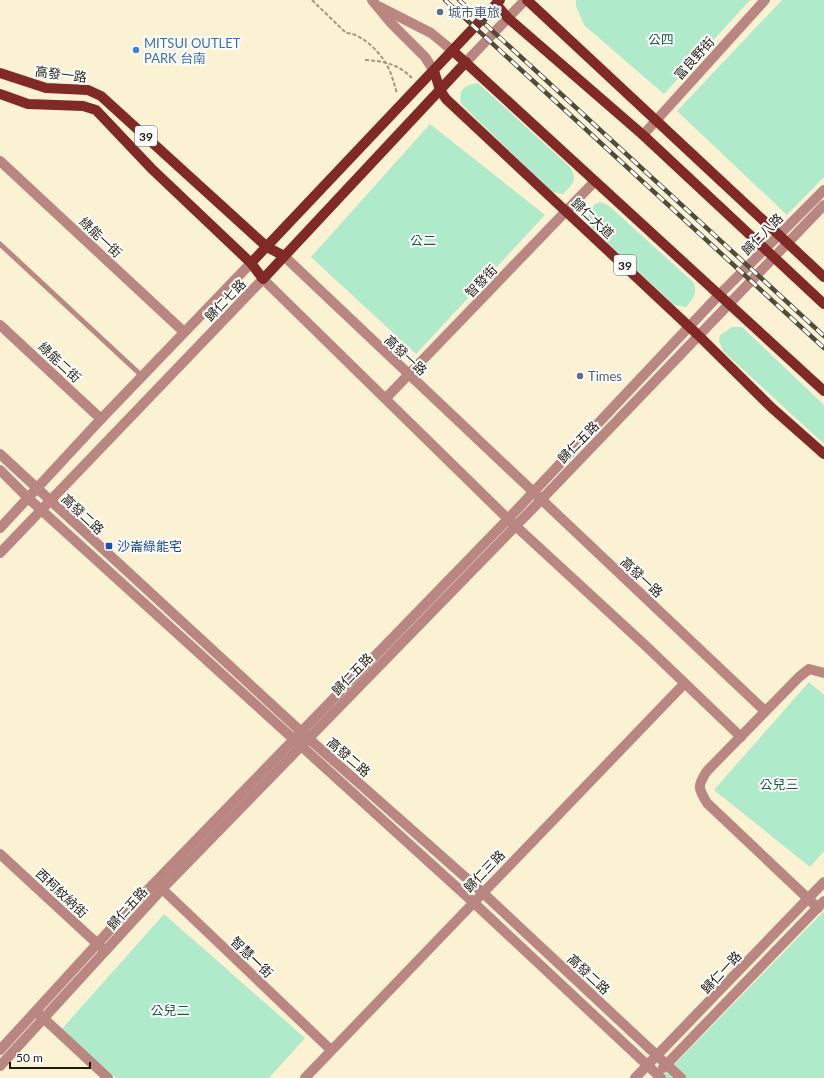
<svg xmlns="http://www.w3.org/2000/svg" width="824" height="1078" font-family="Lato,'Noto Sans TC',sans-serif">
  <style>
    .green { fill: #afeaca }
    .lines { fill: none; stroke-linecap: round; stroke-linejoin: round }
    .path { stroke: #9f9982; stroke-width: 2; stroke-dasharray: 4 2; stroke-linecap: butt }
    .lane { stroke: #b98681; stroke-width: 5 }
    .street { stroke: #b98681; stroke-width: 10 }
    .primary { stroke: #802926; stroke-width: 10 }
    .rail-casing { stroke: #504c3c; stroke-width: 4.5 }
    .rail { stroke: #fff; stroke-width: 3; stroke-dasharray: 9; stroke-linecap: butt }
    .service-dot { fill: #5c6f8a; stroke: #fff; stroke-width: 1.5 }
    .shop-dot { fill: #3f7fe0; stroke: #fff; stroke-width: 1.5 }
    .transit-dot { fill: #1a4fb4; stroke: #fff; stroke-width: 1.5 }
    .labels { text-anchor: middle; dominant-baseline: central; stroke-width: 4; stroke-linejoin: round; paint-order: stroke }
    .shield { fill: #fff; stroke: #625f57; stroke-width: 1 }
    .shield-label { font-size: 12px; font-weight: bold; fill: #1e1b0f }
    .service-label { font-size: 13px; fill: #4e5e75; stroke: #fff; text-anchor: start }
    .park-label { font-size: 13px; fill: #136040; stroke: #fff }
    .shop-label { font-size: 13px; fill: #366cbe; stroke: #fff; text-anchor: start }
    .street-label { font-size: 13px; fill: #1e1b0f; stroke: #fff }
    .transit-label { font-size: 13px; fill: #164399; stroke: #fff; text-anchor: start }
  </style>
  <rect width="100%" height="100%" fill="#faf2d2"/>
  <!-- green -->
  <g class="green">
    <polygon points="576,0 750,0 664,94 584,25 576,6"/>
    <polygon points="782,0 824,0 824,177 787,215 677,111"/>
    <path d="M478,83l92,84c8,14 3,16 -7,27l-11,-2 -91,-88c-3,-15 4,-19 17,-21z"/>
    <polygon points="430,124 545,215 416,354 311,257"/>
    <path d="M600,202l8,3 86,78c3,11 -1,16 -8,24l-12,-2 -82,-77 -4,-11 6,-12z"/>
    <polygon points="732,327 742,327 824,405 824,444 723,351 719,341 720,335"/>
    <polygon points="809,682 824,695 824,851 810,867 714,790"/>
    <polygon points="824,911 824,1078 661,1078"/>
    <polygon points="164,914 305,1038 269,1078 116,1078 61,1030"/>
  </g>
  <g class="lines">
    <!-- path -->
    <g class="path">
      <path d="M312,0l34,33c14,0 32,17 39,29 6,9 9,21 12,32"/>
      <path d="M365,60c19,1 33,4 47,18"/>
    </g>
    <!-- lane -->
    <polyline class="lane" points="0,244 142,376"/>
    <!-- street -->
    <g class="street">
      <polyline points="372,0 391,23 425,57 434,71"/>
      <polyline points="380,7 431,33 453,51"/>
      <polyline points="466,62 525,0"/>
      <polyline points="643,135 765,0"/>
      <polyline points="0,161 184,332"/>
      <polyline points="284,256 765,711"/>
      <polyline points="0,325 101,419"/>
      <polyline points="386,398 595,181"/>
      <polyline points="0,454 308,738 482,892 681,1078"/>
      <polyline points="0,470 28,498 473,902 661,1078"/>
      <polyline points="0,528 101,419 251,263"/>
      <polyline points="0,553 263,279 508,519 647,647 741,737"/>
      <polyline points="0,854 103,949"/>
      <polyline points="157,884 331,1050"/>
      <path d="M818,908l-111,-105c-9,-15 -10,-17 0,-32l92,-94 10,-8 15,4"/>
      <polyline points="39,1014 108,1078"/>
      <polyline points="0,1050 130,908 508,519 718,296 824,190"/>
      <polyline points="0,1066 162,889 541,500 824,205"/>
      <polyline points="663,1068 824,901"/>
      <polyline points="305,1078 684,684"/>
      <polyline points="635,1078 824,882"/>
    </g>
    <!-- primary -->
    <g class="primary">
      <polyline points="527,0 824,277"/>
      <polyline points="496,4 508,18 643,135 824,304"/>
      <polyline points="453,51 824,391"/>
      <polyline points="434,71 440,90 446,99 698,335 772,408 824,454"/>
      <polyline points="0,73 46,88 88,90 101,96 267,247 284,256"/>
      <polyline points="0,94 28,104 83,106 96,110 151,168 251,263 263,279 466,62"/>
      <polyline points="251,263 500,0"/>
    </g>
    <defs>
      <g id="rail">
        <polyline points="445,0 824,348"/>
        <polyline points="459,0 824,336"/>
      </g>
    </defs>
    <!-- rail casing -->
    <use href="#rail" class="rail-casing"/>
    <!-- rail -->
    <use href="#rail" class="rail"/>
  </g>
  <!-- markers -->
  <g class="service-dot">
    <circle cx="440" cy="12" r="4"/>
    <circle cx="580" cy="376" r="4"/>
  </g>
  <circle class="shop-dot" cx="136" cy="50" r="4"/>
  <rect class="transit-dot" x="105" y="542" width="8" height="8" rx="2"/>
  <g class="labels">
    <!-- shield labels -->
    <g class="shield">
      <rect x="135" y="126" width="22" height="20" rx="3"/>
      <rect x="614" y="255" width="22" height="20" rx="3"/>
    </g>
    <g class="shield-label">
      <text x="146" y="136">39</text>
      <text x="625" y="265">39</text>
    </g>
    <!-- service labels -->
    <g class="service-label">
      <text x="448" y="12">城市車旅</text>
      <text x="588" y="376">Times</text>
    </g>
    <!-- park labels -->
    <g class="park-label">
      <text x="661" y="39">公四</text>
      <text x="423" y="240">公二</text>
      <text x="779" y="784">公兒三</text>
      <text x="170" y="1010">公兒二</text>
    </g>
    <!-- shop labels -->
    <g class="shop-label">
      <text x="144" y="43">MITSUI OUTLET<tspan x="144" dy="15">PARK 台南</tspan></text>
    </g>
    <!-- street labels -->
    <g class="street-label">
      <text transform="translate(694 58) rotate(-48)">富良野街</text>
      <text transform="translate(61 74) rotate(7)">高發一路</text>
      <text transform="translate(593 218) rotate(43)">歸仁大道</text>
      <text transform="translate(762 234) rotate(-45)">歸仁八路</text>
      <text transform="translate(101 237) rotate(43)">綠能一街</text>
      <text transform="translate(481 281) rotate(-46)">智發街</text>
      <text transform="translate(225 300) rotate(-46)">歸仁七路</text>
      <text transform="translate(406 355) rotate(43)">高發一路</text>
      <text transform="translate(60 362) rotate(43)">綠能二街</text>
      <text transform="translate(578 442) rotate(-46)">歸仁五路</text>
      <text transform="translate(83 514) rotate(43)">高發二路</text>
      <text transform="translate(642 577) rotate(43)">高發一路</text>
      <text transform="translate(352 674) rotate(-46)">歸仁五路</text>
      <text transform="translate(349 757) rotate(41)">高發二路</text>
      <text transform="translate(484 871) rotate(-46)">歸仁三路</text>
      <text transform="translate(62 893) rotate(43)">西柯紋納街</text>
      <text transform="translate(127 908) rotate(-48)">歸仁五路</text>
      <text transform="translate(252 957) rotate(44)">智慧一街</text>
      <text transform="translate(721 972) rotate(-47)">歸仁一路</text>
      <text transform="translate(589 974) rotate(43)">高發二路</text>
    </g>
    <!-- transit labels -->
    <g class="transit-label">
      <text x="117" y="546">沙崙綠能宅</text>
    </g>
  </g>
  <!-- scale -->
  <path d="M10 1062v6h80v-6" fill="none" stroke="#1e1b0f" stroke-width="2"/>
  <text x="16" y="1062" font-size="12" fill="#1e1b0f" stroke="#ffffff" stroke-width="3" paint-order="stroke">50 m</text>
</svg>
